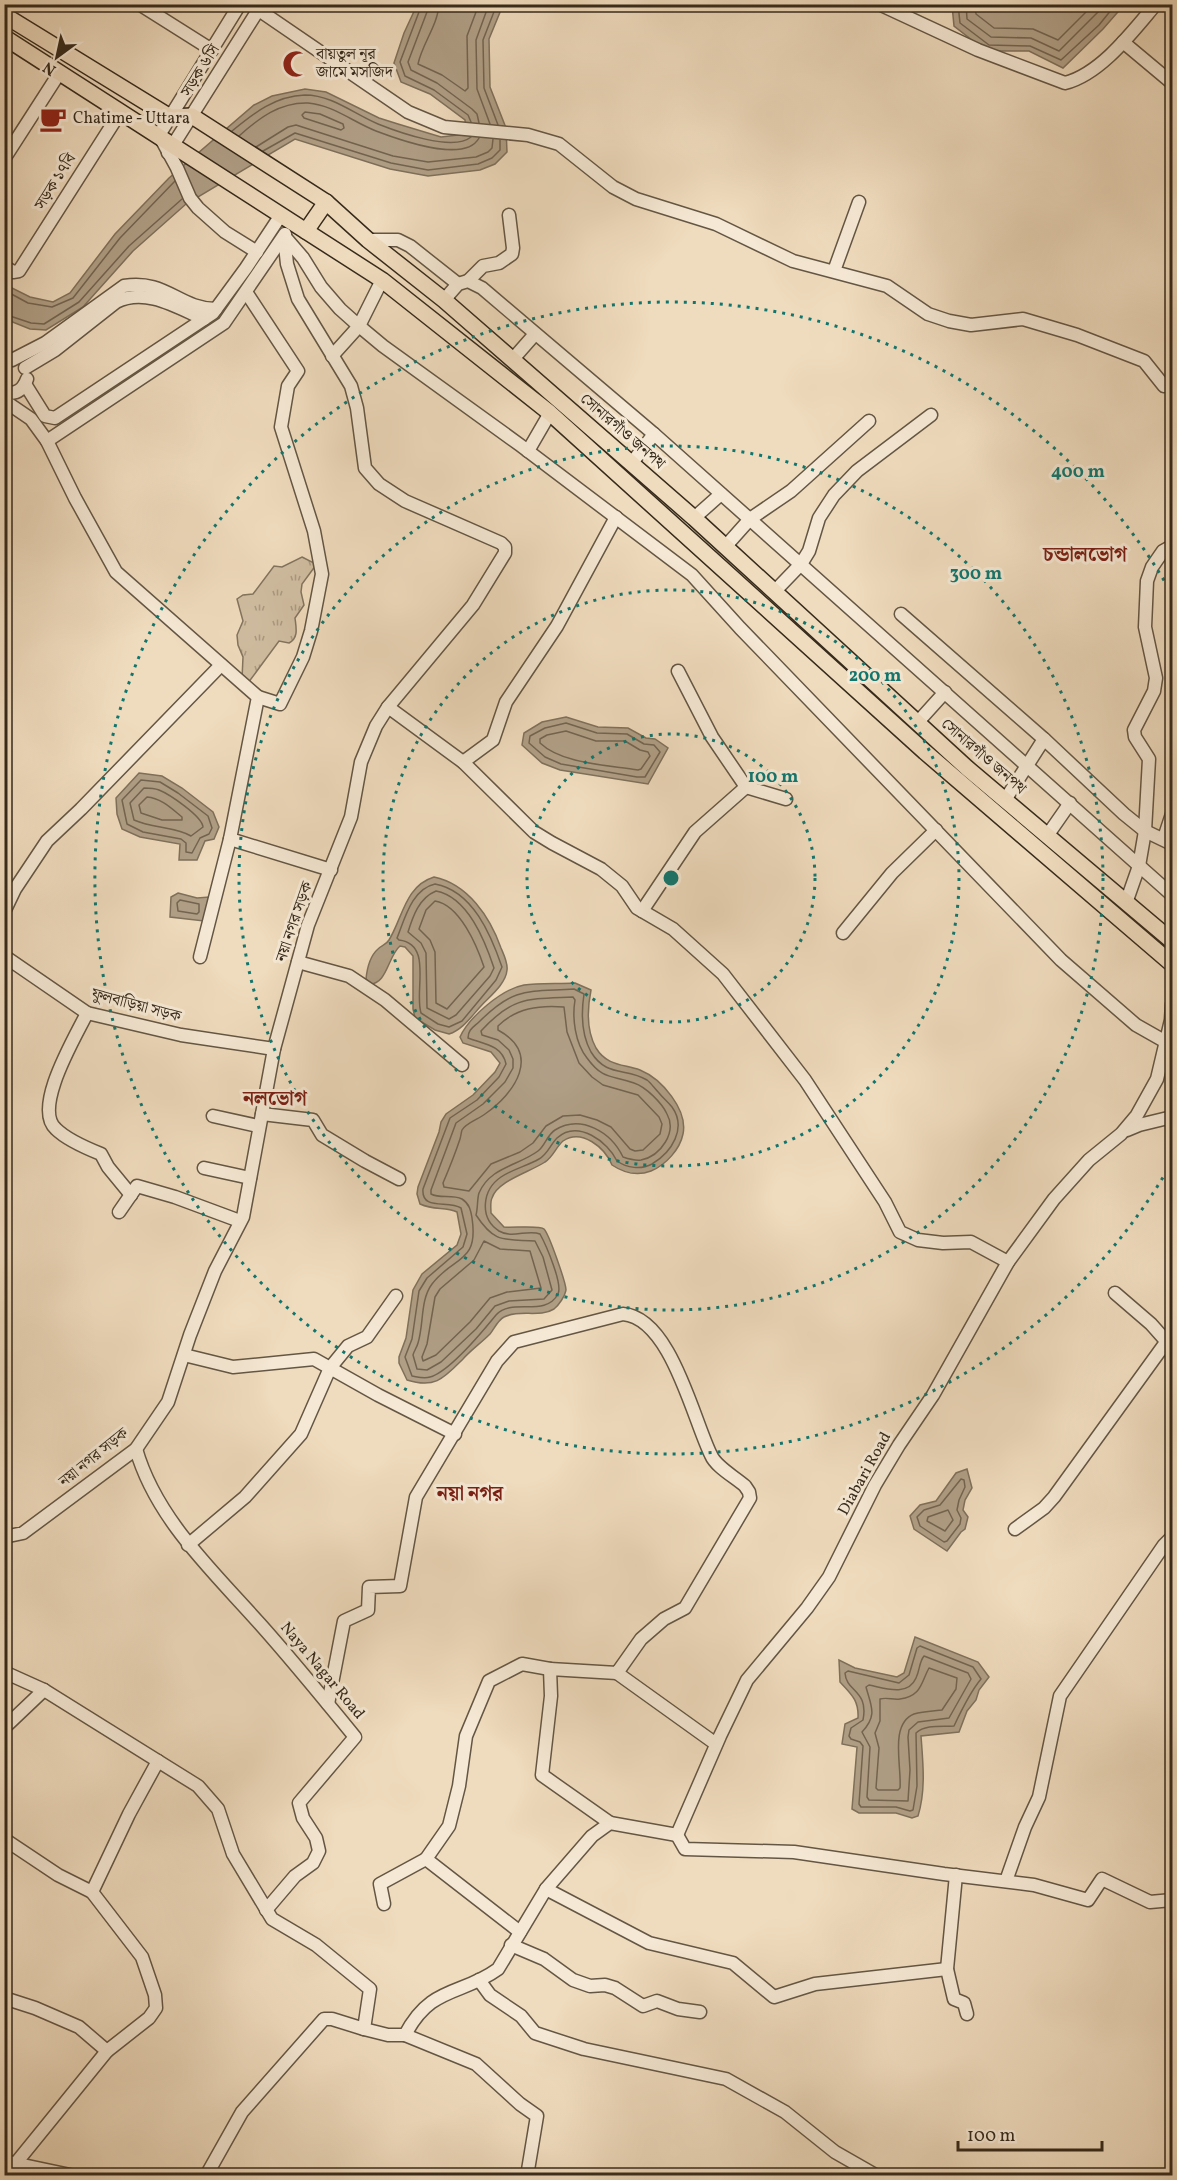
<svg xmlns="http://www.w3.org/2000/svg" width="1177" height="2180" font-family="Vollkorn,'Noto Serif Bengali',serif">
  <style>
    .grass { fill: url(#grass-tufts); stroke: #83745e; stroke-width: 1.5 }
    .water { fill: #b09f86; stroke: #7f705b; stroke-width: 1.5 }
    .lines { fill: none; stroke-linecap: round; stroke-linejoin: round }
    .shore { stroke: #736450; stroke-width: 1.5 }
    .minor-casing { stroke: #645644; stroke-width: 15 }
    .major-casing { stroke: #362a1b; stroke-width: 18 }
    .minor { stroke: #f5e8d4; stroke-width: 12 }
    .major { stroke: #efdbbd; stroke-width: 15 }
    .ring { fill: none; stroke: #0f766e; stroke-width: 3; stroke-dasharray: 3 6 }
    .labels { text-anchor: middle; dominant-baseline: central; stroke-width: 6; stroke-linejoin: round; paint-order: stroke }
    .poi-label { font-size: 16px; fill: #362a1b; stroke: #f5e8d4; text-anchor: start }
    .street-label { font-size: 16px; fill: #362a1b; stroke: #f5e8d4 }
    .quarter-label { font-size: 20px; font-weight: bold; fill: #7a1f14; stroke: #f5e8d4 }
    .centre { fill: #0f766e; stroke: #f5e8d4; stroke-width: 3 }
    .ring-label { font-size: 18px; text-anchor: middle; font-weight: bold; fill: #0f766e; stroke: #f5e8d4; stroke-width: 6; stroke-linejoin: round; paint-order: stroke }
  </style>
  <defs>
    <pattern id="grass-tufts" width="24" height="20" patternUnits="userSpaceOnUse" patternTransform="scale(1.5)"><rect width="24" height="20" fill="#d0bda1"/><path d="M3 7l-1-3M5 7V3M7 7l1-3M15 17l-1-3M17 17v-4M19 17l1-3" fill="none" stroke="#aa9a82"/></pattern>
  </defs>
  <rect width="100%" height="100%" fill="#efdbbd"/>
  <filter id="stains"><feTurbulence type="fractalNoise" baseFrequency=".00333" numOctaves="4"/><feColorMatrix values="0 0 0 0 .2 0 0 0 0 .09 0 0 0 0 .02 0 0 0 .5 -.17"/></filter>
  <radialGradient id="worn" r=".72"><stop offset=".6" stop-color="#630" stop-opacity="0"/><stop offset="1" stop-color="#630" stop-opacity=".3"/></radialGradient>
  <!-- grass -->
  <path class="grass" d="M302,557l12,6 2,2 -14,19 -1,8 3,13 -9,13c1,9 4,20 -6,25l-10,-2 -31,42 -6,-4 1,-22 -5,-12 -1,-10 6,-14 -6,-22 6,-4 10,-1 21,-28 8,1z"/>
  <!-- water -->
  <g class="water">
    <polygon points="417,5 503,5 489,39 490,87 506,128 507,152 495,164 480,170 428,176 390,169 295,139 186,204 133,251 83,307 46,330 30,329 5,319 4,284 30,297 53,302 70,293 115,234 169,178 254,105 272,96 305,89 326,92 379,118 398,124 441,137 466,134 465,120 430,94 401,82 394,63 404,33"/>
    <polygon points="952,5 1124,5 1103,29 1063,68 1029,51 986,51 954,26"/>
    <polygon points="566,717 598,727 628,728 646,738 655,739 668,748 648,784 560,770 542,763 522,745 524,733 542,722"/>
    <polygon points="139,773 162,776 182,788 213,812 219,827 214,839 205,841 197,860 179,860 180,844 140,837 122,829 117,814 116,798"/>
    <path d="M434,877c34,7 56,40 67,71 3,7 7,15 6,22 -1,14 -18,27 -27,37 -9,10 -18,23 -31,27l-14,-4 -20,-12 -2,-9v-53l-8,-9 -5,-1c-12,10 -13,39 -31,38l-3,-5c1,-10 4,-23 12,-30 4,-4 8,-4 11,-9 14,-23 16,-54 45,-63z"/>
    <polygon points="178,893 197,898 209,897 204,921 170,917 171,897"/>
    <path d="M575,983l16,7c-4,20 -5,40 5,58 11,18 27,16 44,22 22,9 48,40 43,64 -3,15 -17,31 -32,37 -13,5 -27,2 -39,-6 -7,-17 -30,-37 -49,-24 -7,6 -10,16 -18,21 -15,10 -48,19 -53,36 -2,4 -1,11 -1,15l13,14c8,1 36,-2 40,2 5,5 22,54 22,61 -1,6 -7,15 -12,19 -14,9 -35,0 -50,8 -6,3 -10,12 -14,17 -9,9 -19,16 -27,25 -19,19 -28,30 -56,21l-8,-17v-6l7,-19 7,-48 9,-16 35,-29 4,-11 -4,-22c-12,-6 -22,-1 -37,-8l-3,-10 1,-7 21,-55 2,-10 5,-8 27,-19 22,-23 5,-9 -9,-11 -28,-9 -3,-6c9,-20 42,-48 64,-52 14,-2 36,-1 51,-2z"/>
    <polygon points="967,1469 972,1488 965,1500 963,1510 968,1517 965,1529 961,1532 947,1551 914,1529 910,1516 920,1505 936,1501 956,1473"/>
    <path d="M915,1637l63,25 11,15 -10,13 -3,10 -9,11 -8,21 -38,4c2,27 5,54 -3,80l-6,2 -16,-5h-37l-7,-4 5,-62 -15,-3 3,-20 13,-6c1,-18 -7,-24 -18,-36l-1,-22 16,8 42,9 7,-4z"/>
  </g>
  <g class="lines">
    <!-- shore -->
    <g class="shore">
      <polyline points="422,4 400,62 405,76 434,90 468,115 471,122"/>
      <polyline points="430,4 408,62 411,70 437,83 472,109 477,114 479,123"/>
      <path d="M439,4c-1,21 -17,40 -21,60l24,11 23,16 3,-3 -1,-52 12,-32"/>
      <polyline points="489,4 476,40 477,89 490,124"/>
      <polyline points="497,4 483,40 484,88 498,125"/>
      <polyline points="958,4 960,23 989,45 1030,46 1061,60 1099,25 1116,4"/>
      <polyline points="966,4 967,19 991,37 1031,38 1059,51 1106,4"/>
      <polyline points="975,4 976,14 994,28 1033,29 1058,40 1094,4"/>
      <polygon points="305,112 320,114 343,124 344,128 341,130 304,118 302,115"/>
      <path d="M232,131c22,-18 43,-35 73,-36 27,0 49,19 73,29 20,8 75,28 93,13"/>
      <path d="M239,136c20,-18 41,-34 69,-33 25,2 45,19 68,28 21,8 89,33 103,7"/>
      <polyline points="256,147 288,127 296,125 393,156 428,162 476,157 488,152 492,148 493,139"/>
      <polyline points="263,151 295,133 391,163 428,170 478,164 492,158 500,150 500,140"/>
      <polyline points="4,290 28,303 52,307 73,298 120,238 175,181"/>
      <polyline points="4,314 31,323 44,324 79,302 129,246 182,199"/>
      <polygon points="566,723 597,733 627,734 644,744 654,745 660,752 645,777 637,777 561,764 545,757 529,743 530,736 545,728"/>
      <path d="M566,731l30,10h29l15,9 8,2 2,4 -9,13 -3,1c-30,-5 -76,-6 -98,-27v-4l7,-4z"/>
      <polygon points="141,780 160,782 178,793 208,816 212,828 209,834 200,838 192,853 186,852 186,843 181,839 143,832 127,824 122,800"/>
      <path d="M144,788c4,0 10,0 15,2 10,4 43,26 44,37l-12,9c-14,-9 -40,-8 -57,-16l-4,-17z"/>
      <path d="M147,797c14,1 25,12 35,20v3h-20l-21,-7 -2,-8z"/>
      <path d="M435,884c38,7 56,51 67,83l-6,13 -34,41 -13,6 -11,-3 -17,-11c-7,-22 12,-69 -22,-73l-2,-2c8,-20 15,-49 38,-54z"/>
      <path d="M436,891c32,6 49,50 58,77l-4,8 -34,39 -7,4 -22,-11 -1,-55 -5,-10 -13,-11c5,-16 11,-34 28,-41z"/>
      <polygon points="180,900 199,904 199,912 197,914 178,911 177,903"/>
      <path d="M435,901c25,4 42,45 49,66l-37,42 -11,-6 -1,-51 -5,-12 -11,-11 7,-19z"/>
      <path d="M574,989l10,5c-3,20 -3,40 7,58 16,26 35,15 56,28 4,3 8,9 12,13 4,5 9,9 13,14 15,21 0,45 -20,57 -11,6 -25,4 -35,-3 -9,-19 -39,-42 -60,-23 -7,7 -9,16 -18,21 -12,7 -26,10 -38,18 -19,13 -22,41 -2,54 13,8 29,-2 41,3 6,11 23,50 18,60 -13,24 -46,3 -62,21 -13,16 -47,57 -66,62 -6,2 -12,0 -18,-1l-7,-19 7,-18 7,-48 8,-13 36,-31 4,-13 -6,-26c-13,-8 -40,3 -38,-19l27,-71 27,-18 22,-23 7,-13c-4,-19 -22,-20 -38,-26 0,-9 6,-11 12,-17 35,-35 49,-29 94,-32z"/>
      <path d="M573,997l2,3c-3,18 0,43 12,58 16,22 24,17 47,25 12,4 28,20 33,31 10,18 -6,42 -26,46 -6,1 -12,-1 -18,-3 -12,-25 -42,-43 -68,-27 -8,5 -10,16 -17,21 -20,15 -48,16 -59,42 -2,6 -1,15 -3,22 19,29 28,24 59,26l8,16 9,33 -8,9 -35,2 -14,5 -19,23 -35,33 -14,8 -10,-1 -4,-14c1,-4 4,-8 5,-12 6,-19 2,-43 14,-59 21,-28 47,-20 40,-66 -1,-6 -2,-14 -10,-19 -10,-5 -22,0 -31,-5v-4l25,-67 27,-19 22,-22 8,-14v-9l-4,-9 -11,-10 -16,-5 -1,-4c32,-35 47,-32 92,-34z"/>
      <path d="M564,1007l3,25 12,31 13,14 11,8 35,10 21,22 3,7 -2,10 -17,16 -8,1 -5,-2 -19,-22 -14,-7 -17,-5 -17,1 -17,10 -13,17 -13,9 -29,12 -22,27 -25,-4 -1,-4c6,-14 12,-29 17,-44 1,-3 1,-6 2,-9 4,-7 17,-11 23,-16 30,-21 57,-60 13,-84v-4c18,-18 41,-21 66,-19z"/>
      <polygon points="484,1241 500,1249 530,1251 541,1288 507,1292 490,1298 470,1322 436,1355 423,1361 422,1357 427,1344 435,1297 440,1289 474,1260"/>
      <polygon points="961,1479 964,1480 965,1487 959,1500 957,1510 961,1518 960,1524 947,1541 944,1542 920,1526 917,1517 924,1510 940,1505"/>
      <polygon points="948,1510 953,1520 945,1531 927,1521 928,1517"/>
      <path d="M920,1646l53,21 8,12c-10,12 -20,32 -27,47 -12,1 -28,-2 -38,7l1,53 -4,24 -3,1 -14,-4h-35l-2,-3 4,-58 -3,-4 -9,-3 -2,-3 2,-8 12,-8c6,-30 -17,-28 -18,-47l3,-2 51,12 10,-8 8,-27z"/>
      <path d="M924,1656l44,17 3,6 -22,39 -31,4 -9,8 -1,7 2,33 -2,31 -39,-1 -2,-3 3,-50 -8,-15c16,-17 9,-26 4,-45l3,-2c15,3 39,12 47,-7 4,-8 3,-16 8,-22z"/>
      <path d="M929,1668l28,10 -1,11 -14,21c-9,1 -19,1 -28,4 -25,10 -12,53 -14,74l-2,2h-20l-2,-2 3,-40 -4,-15 5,-12v-22c7,-2 13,1 20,0 22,-3 21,-17 29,-31z"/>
    </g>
    <defs>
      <g id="minor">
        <polyline points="139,4 212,50"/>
        <polyline points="240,4 159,135 177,168 190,198 198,208 225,232 257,252"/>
        <polyline points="250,4 408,112 444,127 528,135 559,144 613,187 636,199 716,224 793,261 887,286 928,314 949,321 971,325 1023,319 1077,335 1144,361 1164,386"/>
        <path d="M879,4l99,46 87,33c36,-9 68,-52 91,-79"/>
        <polyline points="1123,42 1172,83"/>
        <polyline points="168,153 262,4"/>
        <polyline points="4,159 60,72"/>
        <polyline points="284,236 303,258 321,287 340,309 359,326 383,346 520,445 692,575 740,628 1061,960 1136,1025 1166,1042"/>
        <polyline points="368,240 398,240 410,246 458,284"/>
        <polyline points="4,266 13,272 19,271 121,111"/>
        <polyline points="834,271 859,202"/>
        <polyline points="468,281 483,266 499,263 512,254 513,248 509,215"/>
        <polyline points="246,292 298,371 288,386 281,427 314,531 322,574 311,631 303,657 280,704 258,697"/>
        <polyline points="444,300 458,284 468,281 482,288 654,434 1172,895"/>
        <polyline points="332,356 359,326 382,280"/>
        <polyline points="513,359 535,334"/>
        <path d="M12,360l33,-17 79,-57c42,-7 55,23 92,23"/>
        <path d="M25,368l30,-18 61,-48c29,-15 61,5 88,17"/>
        <polyline points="25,384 45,416 55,418 213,313 246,268 281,215"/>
        <path d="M4,392c12,3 19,-2 23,-13"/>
        <polyline points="4,405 9,404 31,419 47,441 75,498 116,572 258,697 230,839 331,870"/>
        <polyline points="47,441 224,323 285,234"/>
        <polyline points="528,451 550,413"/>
        <polyline points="631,464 654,434"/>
        <polyline points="694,518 721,494"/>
        <polyline points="725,547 750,519 791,491 869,421"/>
        <polyline points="774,592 801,564 809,551 819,518 834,495 857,471 931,415"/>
        <polyline points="901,614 1044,739 1124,814 1145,831 1172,844"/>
        <polyline points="388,707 463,762 534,832 552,843 601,869 622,886 637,908 673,929 723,974 805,1080 885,1202 900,1232 918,1240 943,1243 971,1242 1008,1262"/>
        <polyline points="917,723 945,692"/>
        <polyline points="463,762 493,740 506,702 557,626 616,517"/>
        <polyline points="746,787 786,799"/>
        <polyline points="1005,800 1044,739"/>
        <polyline points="1047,836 1070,803"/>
        <polyline points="1164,838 1172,814"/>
        <polyline points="1126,903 1139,866 1145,831 1149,759 1135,737 1134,730 1154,691 1156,678 1145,627 1147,581 1152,567 1163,551 1172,546"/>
        <polyline points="642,911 695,832 746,787 712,737 678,671"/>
        <polyline points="4,912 15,889 47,841 81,809 221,665"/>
        <polyline points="843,933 892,873 936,830"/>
        <polyline points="4,956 87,1013 181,1035 274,1049"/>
        <polyline points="200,957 230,839"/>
        <polyline points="298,962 349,976 385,1000 462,1065"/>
        <path d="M87,1013c-11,23 -55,95 -31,116 11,11 30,19 45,25l7,13 23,28"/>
        <polyline points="262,1114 313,1120 322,1135 365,1161 399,1179"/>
        <polyline points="213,1116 258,1126"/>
        <polyline points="1127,1130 1139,1125 1172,1117"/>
        <polyline points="204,1168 250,1178"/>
        <polyline points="119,1212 137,1186 175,1197 237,1220"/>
        <polyline points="1115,1293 1151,1324 1167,1342"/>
        <polyline points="184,1355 233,1367 314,1359 378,1395 455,1434"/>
        <path d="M136,1449c20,70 77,122 124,175 33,37 64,75 95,113l-56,66 4,15 13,20 3,13 -6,12 -18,13 -29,34"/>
        <polyline points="1015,1529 1044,1508 1054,1497 1172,1334"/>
        <polyline points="4,1537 23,1533 136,1449 168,1402 190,1335 215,1271 243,1217 274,1049 308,925 351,817 361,762 376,726 388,707 473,605 505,553 505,547 501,543 405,501 379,484 365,468 357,408 351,386 298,299 287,264 284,236"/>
        <polyline points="188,1545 245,1497 301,1434 330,1368 348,1346 367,1337 396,1296"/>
        <path d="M4,1672l40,18 154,96 20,23 15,45 39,65 44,26 54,44 -6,40 24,6h17c26,-50 56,-39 93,-66l48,-80 46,-53 18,-13 67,12 43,-99 27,-56 60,-72 22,-31 46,-92 24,-40 34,-50 75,-133 46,-63 35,-39 32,-26 16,-19 20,-36 14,-59 1,-16"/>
        <polyline points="617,1673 716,1744"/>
        <path d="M328,1704l16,-83 24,-11 1,-23 31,-1 16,-89 81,-136 17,-19 109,-28c48,4 70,105 88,141 5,12 24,22 34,31l4,6 1,6 -65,110 -21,11 -23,20 -24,34 -67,-4 1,27 -9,79 68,48"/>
        <polyline points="4,1728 44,1690"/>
        <polyline points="677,1835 685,1849 794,1852 944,1874 1034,1885 1088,1900 1102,1879 1150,1902 1172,1900"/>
        <polyline points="4,1839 58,1875 92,1892"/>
        <polyline points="956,1875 947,1969 954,1999 964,2003 967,2014"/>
        <polyline points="1006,1881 1025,1827 1039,1797 1060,1696 1164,1545 1172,1537"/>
        <polyline points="546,1889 649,1943 733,1963 774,1997 815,1984 947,1969"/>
        <polyline points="384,1904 380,1884 426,1859"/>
        <polyline points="520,1932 426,1859 449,1826 459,1786 466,1736 489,1681 522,1664 550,1669"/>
        <polyline points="511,1945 544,1959 573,1980 590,1986 605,1985 615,1988 643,2006 657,2001 678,2009 700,2012"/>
        <polyline points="479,1980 490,1995 521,2016 535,2033 584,2049 726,2079 785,2112 835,2152 877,2176"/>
        <polyline points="4,1998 35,2008 79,2027 107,2051"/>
        <polyline points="405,2035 476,2064 520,2104 537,2116 527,2176"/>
        <polyline points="4,2161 75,2176"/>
        <polyline points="16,2163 107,2051 149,2018 156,2008 155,1995 142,1957 92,1892 129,1814 158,1761"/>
        <polyline points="206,2176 242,2112 324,2019 332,2019 364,2029"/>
      </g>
      <g id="major">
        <polyline points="4,15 170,117 192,116 326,202 368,240 444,300 694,518 967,768 1172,941"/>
        <polyline points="4,37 382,280 550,413 925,752 1172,964"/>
        <polyline points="306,231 326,202"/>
      </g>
    </defs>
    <!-- minor casing -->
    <use href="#minor" class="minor-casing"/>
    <!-- major casing -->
    <use href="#major" class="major-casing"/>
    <!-- minor -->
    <use href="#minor" class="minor"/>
    <!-- major -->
    <use href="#major" class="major"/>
  </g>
  <!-- distance rings -->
  <g class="ring">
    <circle cx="671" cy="878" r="144"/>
    <circle cx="671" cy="878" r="288"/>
    <circle cx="671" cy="878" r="432"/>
    <path d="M1172 1162A576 576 0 1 1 1172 594"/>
  </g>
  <!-- icons -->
  <defs>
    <symbol id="mosque-bare" viewBox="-9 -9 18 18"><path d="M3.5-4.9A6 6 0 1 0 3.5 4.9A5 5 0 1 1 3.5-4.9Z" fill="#8f2418" stroke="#f5e8d4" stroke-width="2.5" paint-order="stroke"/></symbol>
    <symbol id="cafe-bare" viewBox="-9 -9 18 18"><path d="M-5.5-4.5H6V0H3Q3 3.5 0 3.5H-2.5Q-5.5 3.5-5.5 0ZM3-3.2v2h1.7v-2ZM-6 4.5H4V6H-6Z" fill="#8f2418" stroke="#f5e8d4" stroke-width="2.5" paint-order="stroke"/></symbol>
  </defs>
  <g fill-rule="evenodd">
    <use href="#mosque-bare" x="277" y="45" width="38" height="38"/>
    <use href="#cafe-bare" x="34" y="100" width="38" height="38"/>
  </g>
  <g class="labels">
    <!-- poi labels -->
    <g class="poi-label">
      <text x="316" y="55">বায়তুল নূর<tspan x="316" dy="18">জামে মসজিদ</tspan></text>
      <text x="73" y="119">Chatime - Uttara</text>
    </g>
    <!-- street labels -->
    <g class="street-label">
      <text transform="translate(201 71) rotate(-58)">সড়ক ৬সি</text>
      <text transform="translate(56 182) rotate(-58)">সড়ক ১৭বি</text>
      <text transform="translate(622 432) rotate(41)">সোনারগাঁও জনপথ</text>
      <text transform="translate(983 757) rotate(41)">সোনারগাঁও জনপথ</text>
      <text transform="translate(295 922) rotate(-71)">নয়া নগর সড়ক</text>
      <text transform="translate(136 1006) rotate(15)">ফুলবাড়িয়া সড়ক</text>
      <text transform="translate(94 1458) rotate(-39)">নয়া নগর সড়ক</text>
      <text transform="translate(865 1474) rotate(-61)">Diabari Road</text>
      <text transform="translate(322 1671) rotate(50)">Naya Nagar Road</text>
    </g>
    <!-- quarter labels -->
    <g class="quarter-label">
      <text x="1085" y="556">চন্ডালভোগ</text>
      <text x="275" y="1100">নলভোগ</text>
      <text x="470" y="1495">নয়া নগর</text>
    </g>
  </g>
  <circle cx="671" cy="878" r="9" class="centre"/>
  <g class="ring-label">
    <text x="1078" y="477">400 m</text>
    <text x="976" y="579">300 m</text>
    <text x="875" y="681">200 m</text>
    <text x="773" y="782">100 m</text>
  </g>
  <!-- margin -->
  <rect width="1177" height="2180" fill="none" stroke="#efdbbd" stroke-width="24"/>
  <rect x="6" y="6" width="1165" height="2168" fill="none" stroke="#362a1b" stroke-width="3"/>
  <rect x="12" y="12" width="1153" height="2156" fill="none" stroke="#362a1b" stroke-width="1.5"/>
  <!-- north arrow -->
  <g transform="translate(57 57) rotate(213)" stroke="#f5e8d4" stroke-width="4.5" paint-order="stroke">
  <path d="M0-4.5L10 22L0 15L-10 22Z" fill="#362a1b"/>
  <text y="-9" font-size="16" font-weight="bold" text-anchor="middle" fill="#362a1b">N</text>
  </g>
  <!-- scale -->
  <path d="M958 2141v9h144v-9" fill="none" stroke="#362a1b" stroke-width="3"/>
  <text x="967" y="2141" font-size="18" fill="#362a1b" stroke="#f5e8d4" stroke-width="4.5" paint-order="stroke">100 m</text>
  <rect width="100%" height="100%" filter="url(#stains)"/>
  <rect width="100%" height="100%" fill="url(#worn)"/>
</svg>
